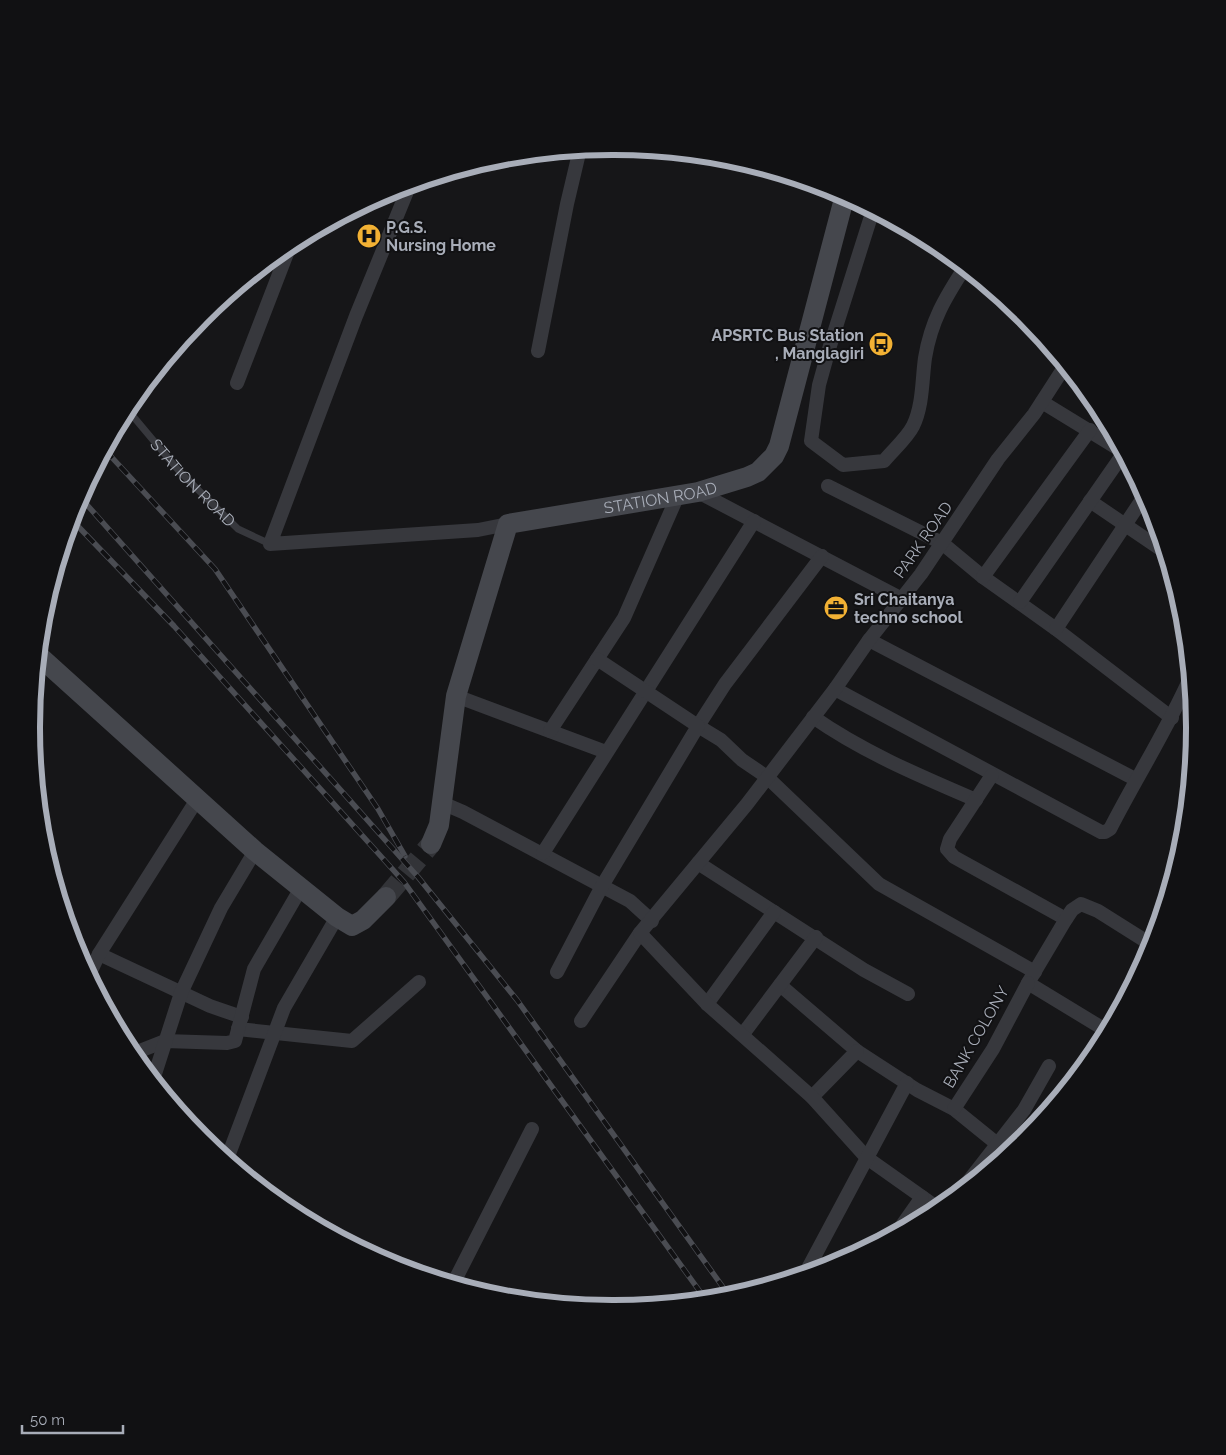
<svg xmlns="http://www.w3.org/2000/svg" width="1226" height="1455" font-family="Raleway,sans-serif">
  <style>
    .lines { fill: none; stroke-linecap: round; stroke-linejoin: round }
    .secondary-tunnel { stroke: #333438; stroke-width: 20; stroke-dasharray: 20 10; stroke-linecap: butt }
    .lane { stroke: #37383d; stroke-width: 7 }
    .street { stroke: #37383d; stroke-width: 14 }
    .secondary { stroke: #45474d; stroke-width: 20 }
    .rail-casing { stroke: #4a4c52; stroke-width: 5.5 }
    .rail { stroke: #111113; stroke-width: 4; stroke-dasharray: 11; stroke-linecap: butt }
    .labels { text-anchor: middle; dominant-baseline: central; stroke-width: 4; stroke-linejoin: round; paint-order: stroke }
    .poi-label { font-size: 16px; font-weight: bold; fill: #a8adb8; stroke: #111113; text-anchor: start }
    .street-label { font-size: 16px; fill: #a8adb8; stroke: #111113 }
    .rim { fill: none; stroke: #a8adb8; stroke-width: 6 }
  </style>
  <rect width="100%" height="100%" fill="#161618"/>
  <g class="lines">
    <!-- secondary-tunnel -->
    <polyline class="secondary-tunnel" points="386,897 431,844"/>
    <!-- lane -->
    <path class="lane" id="s1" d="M127,409l52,62 59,58 32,15"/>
    <!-- street -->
    <g class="street">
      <polyline points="410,184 356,316 270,544 478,530 508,524"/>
      <path d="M873,210l-44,139 -10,36 -8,56 32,24 41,-4c9,-11 23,-23 29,-35 10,-20 9,-47 12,-68 6,-37 20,-60 40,-91"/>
      <polyline points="538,351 567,204 580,149"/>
      <polyline points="237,383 291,243"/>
      <polyline points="1042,402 1122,451"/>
      <polyline points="828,486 942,543 983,577 1056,629 1172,718"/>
      <polyline points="698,492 902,599"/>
      <polyline points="1090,501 1165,552"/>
      <polyline points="822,556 725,684 698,726 721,740 742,760 767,777 879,884 1035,972"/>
      <polyline points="983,577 1090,430"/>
      <polyline points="1020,602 1123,454"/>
      <polyline points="1056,629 1145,495"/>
      <polyline points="869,640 1135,779"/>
      <path d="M835,689l266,143h4l5,-3c26,-51 57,-99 80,-151"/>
      <polyline points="456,696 606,752"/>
      <path d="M813,717c50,35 107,59 163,83"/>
      <polyline points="550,731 624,618 678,495"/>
      <polyline points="992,775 950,839 947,849 954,857 1066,919"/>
      <polyline points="442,803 463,812 630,901 652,921"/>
      <polyline points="543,853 754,521"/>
      <polyline points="698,863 864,970 908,994"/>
      <polyline points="99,954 210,1006 242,1017"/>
      <polyline points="557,972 602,886 698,726 597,659"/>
      <polyline points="89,975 99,954 198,798"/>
      <polyline points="780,985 857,1051 917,1090 954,1109 996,1143"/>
      <polyline points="707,1004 774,912"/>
      <polyline points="581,1021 640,933"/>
      <polyline points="238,1029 352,1041 419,982"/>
      <polyline points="1107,1031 1028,983 1066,919 1072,910 1081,904 1098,911 1152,945"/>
      <polyline points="743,1034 816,937"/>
      <polyline points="132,1054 165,1041 227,1043 235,1041 254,969 301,888"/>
      <polyline points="153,1080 181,993 221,908 255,851"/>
      <polyline points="812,1097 857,1051"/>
      <polyline points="954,1109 993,1049 1028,983"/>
      <polyline points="227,1159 284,1008 337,917"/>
      <polyline points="960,1192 1024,1110 1049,1066"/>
      <polyline points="939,1209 867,1158 812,1097 707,1004 640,933 747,804 835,689 869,640 921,574 998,459 1034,414 1065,366"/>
      <polyline points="898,1231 922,1197"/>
      <polyline points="805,1274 907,1083"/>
      <polyline points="453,1284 532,1129"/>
    </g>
    <!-- secondary -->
    <g class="secondary">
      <polyline points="38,655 255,851 337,917 352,926 363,920 386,897"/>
      <path id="s2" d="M431,844l8,-19 17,-129 52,-172 190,-32 49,-15 11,-5 16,-16 5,-10 66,-251"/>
    </g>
    <defs>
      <g id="rail">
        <polyline points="105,450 215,569 378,809 405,856"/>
        <polyline points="80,497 418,877 517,1000 730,1297"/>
        <polyline points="71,519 174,626 404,882 706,1300"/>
      </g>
    </defs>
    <!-- rail casing -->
    <use href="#rail" class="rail-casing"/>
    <!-- rail -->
    <use href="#rail" class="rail"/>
  </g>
  <!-- icons -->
  <defs>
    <symbol id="hospital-disc" viewBox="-11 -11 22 22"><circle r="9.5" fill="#f2b134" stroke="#111113"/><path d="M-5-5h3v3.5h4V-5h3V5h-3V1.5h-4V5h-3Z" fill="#111"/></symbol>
    <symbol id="bus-disc" viewBox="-11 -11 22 22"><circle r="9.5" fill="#f2b134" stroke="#111113"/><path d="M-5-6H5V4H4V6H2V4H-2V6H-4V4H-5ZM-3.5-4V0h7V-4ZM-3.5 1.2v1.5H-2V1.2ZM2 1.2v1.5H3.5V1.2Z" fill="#111"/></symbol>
    <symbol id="office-disc" viewBox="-11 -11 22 22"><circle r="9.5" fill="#f2b134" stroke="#111113"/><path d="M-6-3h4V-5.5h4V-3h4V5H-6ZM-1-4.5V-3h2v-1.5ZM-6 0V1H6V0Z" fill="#111"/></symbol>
  </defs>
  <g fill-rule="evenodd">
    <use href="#hospital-disc" x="355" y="222" width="28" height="28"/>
    <use href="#bus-disc" x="867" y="330" width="28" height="28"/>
    <use href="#office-disc" x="822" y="594" width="28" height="28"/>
  </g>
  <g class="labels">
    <!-- poi labels -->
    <g class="poi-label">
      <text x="386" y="227">P.G.S.<tspan x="386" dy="18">Nursing Home</tspan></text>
      <text x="864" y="335" text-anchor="end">APSRTC Bus Station<tspan x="864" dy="18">, Manglagiri</tspan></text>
      <text x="854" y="599">Sri Chaitanya<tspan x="854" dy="18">techno school</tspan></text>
    </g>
    <!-- street labels -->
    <g class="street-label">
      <text stroke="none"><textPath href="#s1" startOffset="99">STATION ROAD</textPath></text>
      <text stroke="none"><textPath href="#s2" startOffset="485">STATION ROAD</textPath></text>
      <text transform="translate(923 540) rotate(-55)">PARK ROAD</text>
      <text transform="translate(976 1037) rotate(-60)">BANK COLONY</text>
    </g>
  </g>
  <!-- crop -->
  <path d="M0 0H1226V1455H0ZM612 155H614A572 572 0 0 1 1186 727V728A572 572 0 0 1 614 1300H612A572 572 0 0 1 40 728V727A572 572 0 0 1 612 155Z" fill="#111113" fill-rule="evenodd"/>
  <path class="rim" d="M612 155H614A572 572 0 0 1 1186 727V728A572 572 0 0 1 614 1300H612A572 572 0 0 1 40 728V727A572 572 0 0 1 612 155Z"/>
  <!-- scale -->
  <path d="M22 1425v8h101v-8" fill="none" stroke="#a8adb8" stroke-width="2.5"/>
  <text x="30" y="1425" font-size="15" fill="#a8adb8" stroke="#111113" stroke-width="4" paint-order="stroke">50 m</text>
</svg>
